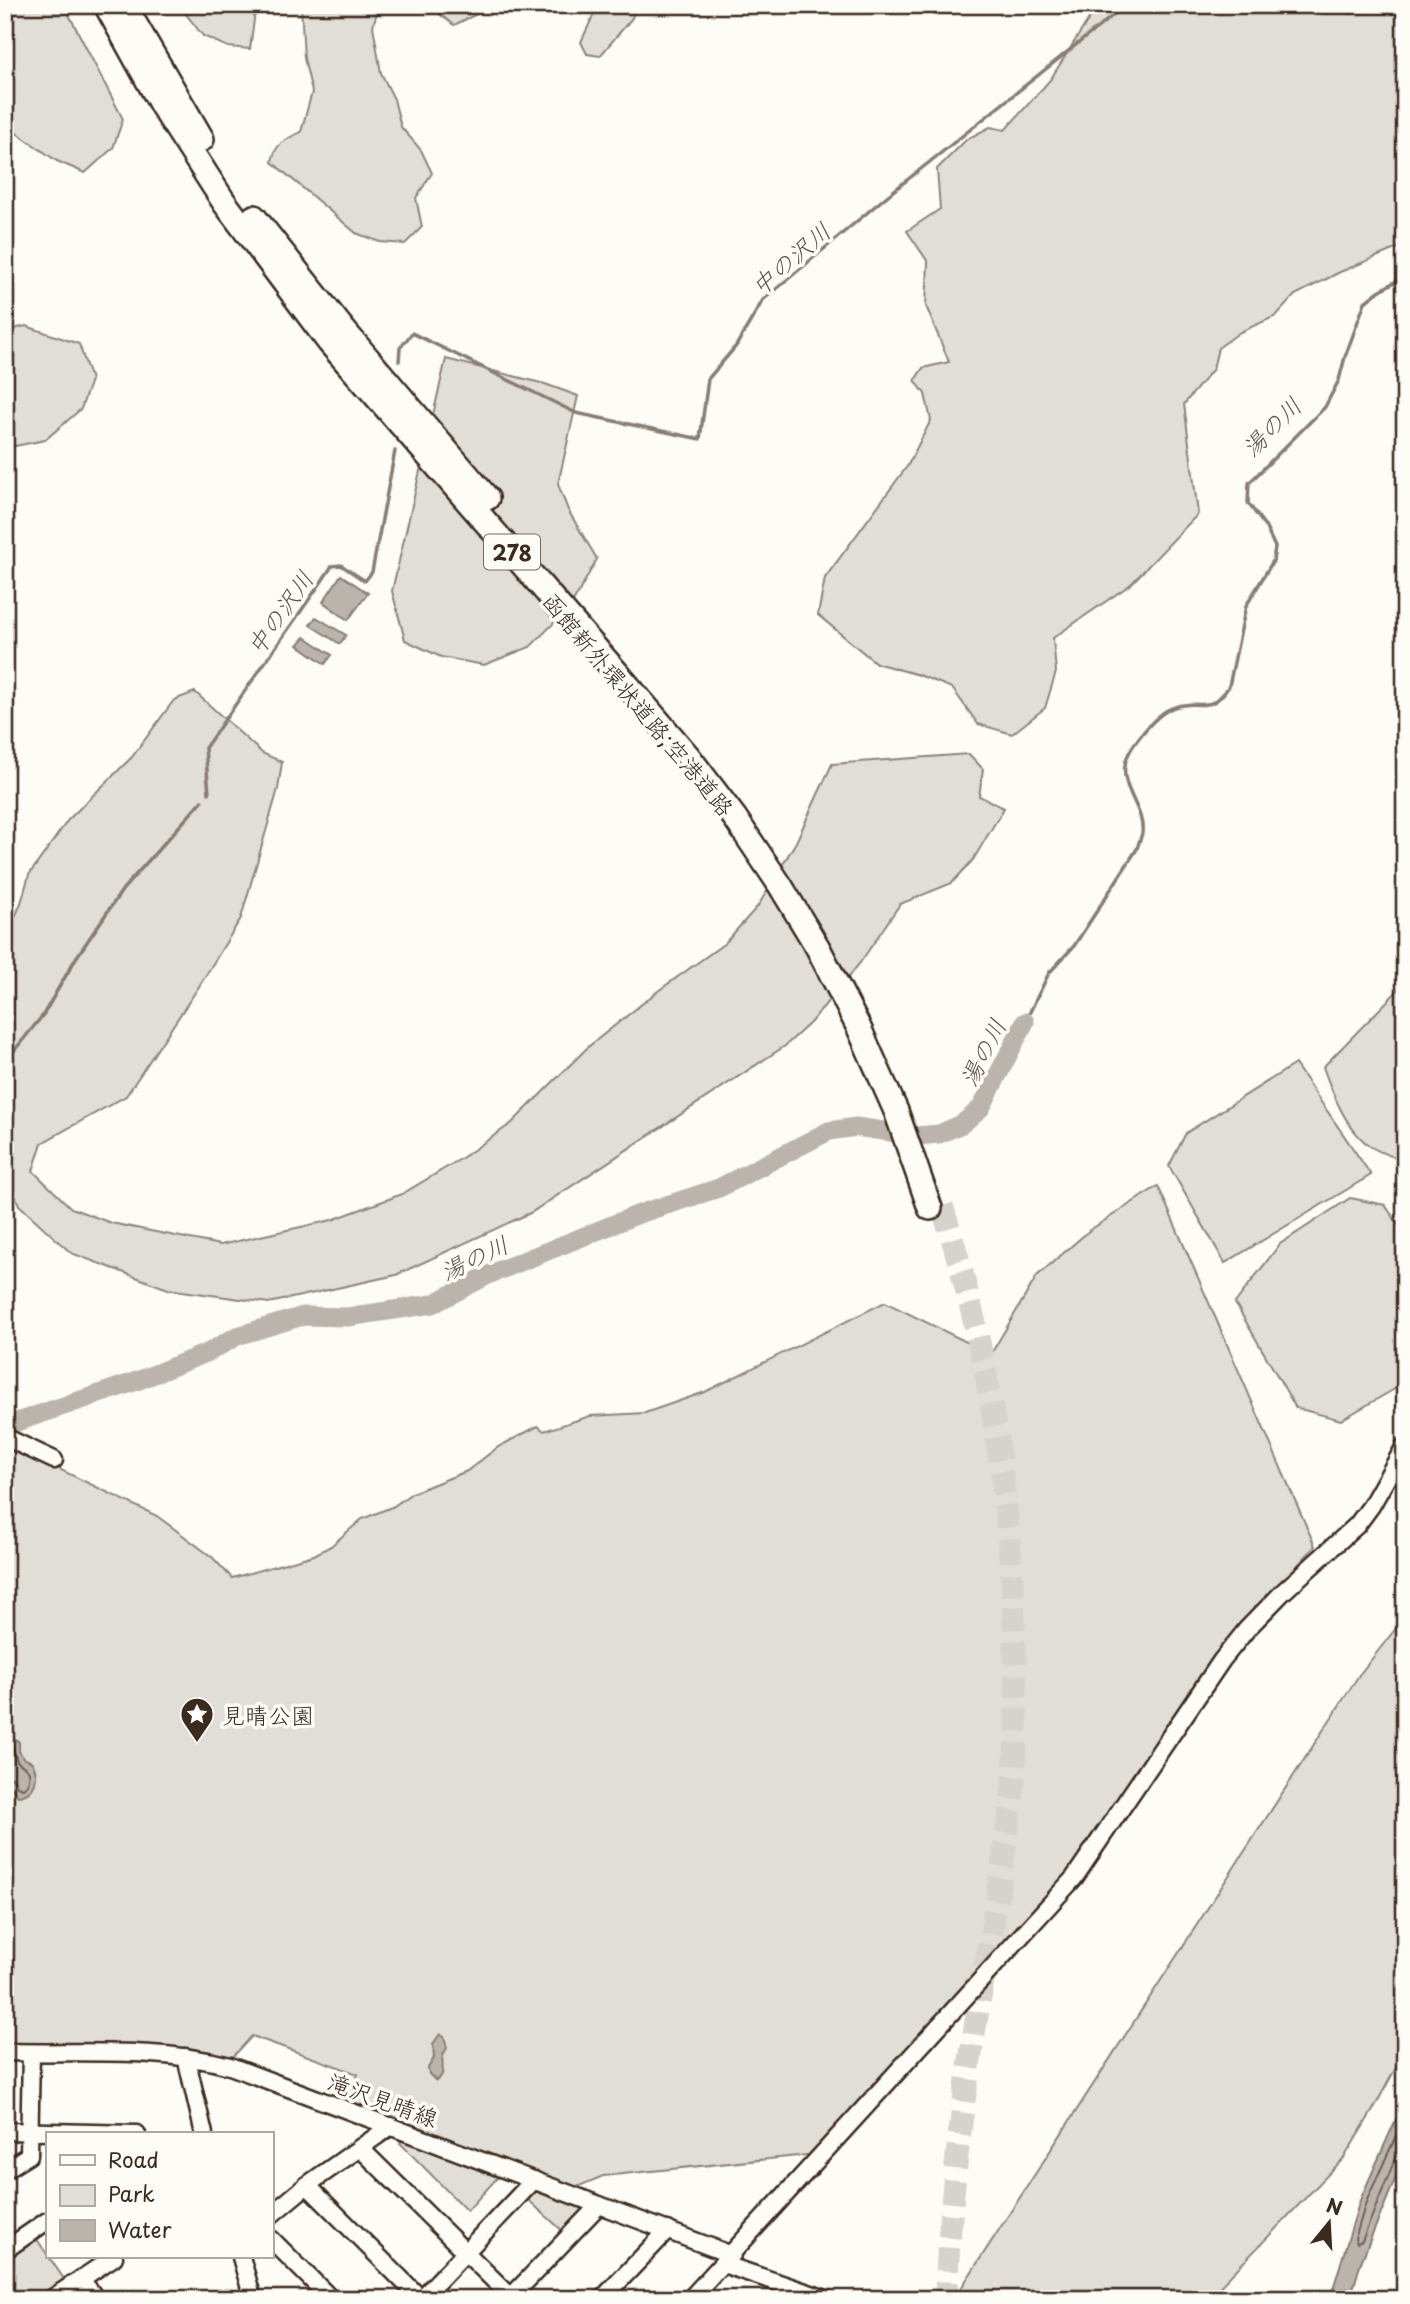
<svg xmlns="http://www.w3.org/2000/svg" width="1410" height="2304" font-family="'Playpen Sans','Klee One',sans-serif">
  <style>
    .green { fill: #e1ded7; stroke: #8e847a; stroke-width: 2 }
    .water { fill: #bbb4ad; stroke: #887d74; stroke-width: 2 }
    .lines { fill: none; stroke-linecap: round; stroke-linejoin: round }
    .shore { stroke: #6e6157; stroke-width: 2 }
    .stream { stroke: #887d74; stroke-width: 3.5 }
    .river { stroke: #bbb4ad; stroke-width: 19 }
    .highway-tunnel { stroke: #d6d2cc; stroke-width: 23; stroke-dasharray: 23 11; stroke-linecap: butt }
    .minor-casing { stroke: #3b2a1e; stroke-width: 21 }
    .highway-casing { stroke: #3b2a1e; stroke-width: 28 }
    .minor { stroke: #fdfcf7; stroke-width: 16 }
    .highway { stroke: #fdfcf7; stroke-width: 23 }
    .labels { text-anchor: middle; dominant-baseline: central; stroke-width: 7; stroke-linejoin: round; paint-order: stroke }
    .shield { fill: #fdfcf7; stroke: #75695f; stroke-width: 2 }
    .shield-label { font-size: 21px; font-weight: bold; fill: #3b2a1e }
    .street-label { font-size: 23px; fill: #3b2a1e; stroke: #fdfcf7 }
    .poi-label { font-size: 23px; fill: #3b2a1e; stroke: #fdfcf7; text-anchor: start }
    .water-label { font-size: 24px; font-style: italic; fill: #615349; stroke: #fdfcf7 }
  </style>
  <rect width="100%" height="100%" fill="#fdfcf7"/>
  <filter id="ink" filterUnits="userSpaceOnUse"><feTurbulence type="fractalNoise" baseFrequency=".0143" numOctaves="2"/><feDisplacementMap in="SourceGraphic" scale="14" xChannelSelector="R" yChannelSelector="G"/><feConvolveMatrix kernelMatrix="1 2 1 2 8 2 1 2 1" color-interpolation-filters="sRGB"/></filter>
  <g filter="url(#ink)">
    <!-- green -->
    <g class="green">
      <polygon points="5,5 64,5 123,119 113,148 85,173 57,161 5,125"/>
      <polygon points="179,5 256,5 250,49 228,47 203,36"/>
      <path d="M301,5h78l-6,21 8,47 13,26 7,28 20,23 11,23 -16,25 6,29 -17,17 -25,-2 -24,-9 -84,-71c3,-19 13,-22 29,-30l11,-40 -8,-34z"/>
      <polygon points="421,5 488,5 475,15 454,25 434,10"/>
      <polygon points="592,5 636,5 632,18 600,56 587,54 581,42 594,14"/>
      <polygon points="1107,5 1340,5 1349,14 1384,10 1392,5 1405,5 1405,245 1340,272 1295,295 1276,316 1240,332 1218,348 1213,369 1184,404 1198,514 1131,584 1053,638 1056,672 1045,708 1012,734 978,724 952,688 919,675 876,663 818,615 825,578 908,465 931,420 925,394 915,380 923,368 949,362 926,306 928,262 907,231 940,209 937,169 967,139 990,127 1005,130 1050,80 1092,14"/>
      <polygon points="26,326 79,344 91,380 81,409 45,440 5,448 5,331"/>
      <polygon points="446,359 545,384 578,396 558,484 568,510 597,559 571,606 530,647 484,665 441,657 405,640 392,591"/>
      <polygon points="195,692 262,753 282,762 278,789 241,918 198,988 126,1096 42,1143 33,1171 71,1208 111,1223 220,1245 332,1220 402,1194 462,1158 512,1123 588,1047 658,991 725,943 758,906 796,842 832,764 969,754 983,769 979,796 1004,808 973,860 952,883 900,904 860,963 810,1023 785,1046 532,1212 396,1275 269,1303 168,1289 71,1253 19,1205 5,1171 5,928 13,922 21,903 29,875 68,820 132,757 174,700"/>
      <path d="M1405,983v178c-10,-4 -22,-7 -32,-13 -26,-16 -40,-53 -50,-81z"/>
      <polygon points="1295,1064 1371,1175 1225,1263 1169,1166 1186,1133"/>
      <polygon points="1158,1186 1315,1546 1208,1666 1066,1876 817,2154 603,2176 577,2187 348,2103 358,2074 252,2036 231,2059 5,2046 5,1443 157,1516 212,1557 232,1578 314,1555 331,1546 362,1519 394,1506 412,1493 467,1471 498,1447 538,1426 544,1431 590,1416 645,1413 705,1392 885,1302 991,1354 1037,1276 1090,1230"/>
      <polygon points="1350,1198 1385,1205 1405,1234 1405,1383 1341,1420 1296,1408 1235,1303 1280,1244"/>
      <polygon points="1405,1617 1405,2051 1373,2110 1344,2158 1208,2299 954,2299 1359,1675"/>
      <polygon points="402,2140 498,2177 467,2211 400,2143"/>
      <polygon points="532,2192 537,2192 585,2210 564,2232 526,2198"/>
      <polygon points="36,2238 66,2282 40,2299 19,2299 5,2279 5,2258"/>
    </g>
    <!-- water -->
    <g class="water">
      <polygon points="341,575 368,593 348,620 323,602"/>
      <polygon points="316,617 346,635 340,644 310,625"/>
      <polygon points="305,637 332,655 325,664 298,645"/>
      <path d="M5,1735h5l9,7v9l4,7 9,4c8,15 4,32 -14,34 -17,-15 -13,-40 -13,-61z"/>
      <path d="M440,2034l4,2 3,12c-11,15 3,24 -11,33l-7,-7 -1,-6 6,-10 -1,-14z"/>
      <polygon points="1405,2099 1405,2155 1361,2262 1350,2299 1330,2299 1360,2200"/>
    </g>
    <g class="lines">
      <!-- shore -->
      <g class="shore">
        <path d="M5,1742l7,2 5,17c10,10 15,5 11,23l-5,4 -6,-2 -5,-9 -7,-1"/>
        <polyline points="1405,2116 1366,2202 1355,2239 1357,2243 1362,2241 1395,2159 1399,2156 1405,2155"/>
      </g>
      <!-- stream -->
      <g class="stream">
        <polyline points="399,361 400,348 412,333 576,413 700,439 708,379 736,346 763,300 887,196 1126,5"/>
        <polyline points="209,793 205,748 322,581 332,566 341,565 365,581 372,572 395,451"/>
        <path d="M1025,1022l24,-49 25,-27 63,-97c1,-5 4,-11 5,-16 3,-23 -21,-44 -17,-68 2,-17 31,-51 47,-57 27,-11 37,9 57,-22l17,-80 27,-45 2,-14 -10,-21 -17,-23 1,-20 76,-76 14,-27 6,-23 20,-55 14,-11 26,-15"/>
        <polyline points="5,1062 43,1015 76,958 123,889 202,801"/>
      </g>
      <!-- river -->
      <polyline class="river" points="5,1426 137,1381 209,1352 237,1336 303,1316 348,1317 433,1304 488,1275 639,1214 719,1188 829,1131 856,1127 917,1136 939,1134 962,1124 981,1108 1025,1022"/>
      <!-- highway-tunnel -->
      <path class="highway-tunnel" d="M942,1206c47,144 70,295 73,447 1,41 2,82 -1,123 -9,86 -26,172 -40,258 -14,88 -25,176 -28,265"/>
      <defs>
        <g id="minor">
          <polyline points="5,1437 54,1460"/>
          <path d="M5,2052c75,2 153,-5 225,14l502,189"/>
          <polyline points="186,2057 204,2134"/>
          <polyline points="5,2131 137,2134"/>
          <polyline points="360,2148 513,2299"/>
          <polyline points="5,2170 29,2155 31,2053"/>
          <polyline points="307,2185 421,2299"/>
          <polyline points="271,2215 307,2185 391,2126"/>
          <polyline points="271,2239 331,2299"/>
          <polyline points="5,2250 47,2221"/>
          <polyline points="241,2257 253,2299"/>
          <polyline points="723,2264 826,2299"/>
          <polyline points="81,2279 96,2299"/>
          <polyline points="511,2297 599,2205"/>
          <polyline points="51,2299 114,2257"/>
          <polyline points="421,2299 534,2180"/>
          <polyline points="602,2299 668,2230"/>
          <polyline points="690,2299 1074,1878 1222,1660 1247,1629 1284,1591 1357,1525 1371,1506 1405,1446"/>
        </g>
        <g id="highway">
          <polyline points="106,5 162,106 224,202 329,342 618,674 688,756 735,818 780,885 818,948 859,1028 896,1111 930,1208"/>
          <polyline points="124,5 202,139"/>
          <polyline points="254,217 342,328 487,498"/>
        </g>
      </defs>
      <!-- minor casing -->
      <use href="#minor" class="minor-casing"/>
      <!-- highway casing -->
      <use href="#highway" class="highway-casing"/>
      <!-- minor -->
      <use href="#minor" class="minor"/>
      <!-- highway -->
      <use href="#highway" class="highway"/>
    </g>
  </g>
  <!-- icons -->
  <defs>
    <symbol id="sight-pin" viewBox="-11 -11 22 30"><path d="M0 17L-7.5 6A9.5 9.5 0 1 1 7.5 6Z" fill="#3b2a1e" stroke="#fdfcf7"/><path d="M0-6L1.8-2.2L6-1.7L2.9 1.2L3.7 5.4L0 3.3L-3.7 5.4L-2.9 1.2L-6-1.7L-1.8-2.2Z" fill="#fff"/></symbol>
  </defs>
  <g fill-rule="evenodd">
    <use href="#sight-pin" x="178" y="1695" width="38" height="52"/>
  </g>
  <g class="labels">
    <!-- shield labels -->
    <rect class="shield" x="484" y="534.5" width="56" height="35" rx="5"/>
    <g class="shield-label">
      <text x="512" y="552">278</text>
    </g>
    <!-- street labels -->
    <g class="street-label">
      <text transform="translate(639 704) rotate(50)">函館新外環状道路;空港道路</text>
      <text transform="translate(383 2099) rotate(20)">滝沢見晴線</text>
    </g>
    <!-- poi labels -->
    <g class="poi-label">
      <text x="222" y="1714">見晴公園</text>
    </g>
    <!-- water labels -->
    <g class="water-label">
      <text transform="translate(790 258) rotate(-41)">中の沢川</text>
      <text transform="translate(1271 426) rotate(-45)">湯の川</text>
      <text transform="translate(279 612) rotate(-55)">中の沢川</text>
      <text transform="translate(982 1052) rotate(-63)">湯の川</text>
      <text transform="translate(474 1257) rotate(-25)">湯の川</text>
    </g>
  </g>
  <!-- margin -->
  <rect width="1410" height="2304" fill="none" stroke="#fdfcf7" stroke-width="28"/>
  <rect x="14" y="14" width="1382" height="2276" fill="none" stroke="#3b2a1e" stroke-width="2.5" filter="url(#ink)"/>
  <!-- legend -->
  <rect x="46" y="2132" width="228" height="126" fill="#fdfcf7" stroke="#afa8a0" stroke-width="2"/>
  <rect x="60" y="2155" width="35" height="10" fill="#fdfcf7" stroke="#afa8a0" stroke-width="2"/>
  <text x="108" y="2168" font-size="21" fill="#3b2a1e">Road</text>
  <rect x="60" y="2185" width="35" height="21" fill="#e1ded7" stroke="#afa8a0" stroke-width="2"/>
  <text x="108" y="2202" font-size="21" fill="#3b2a1e">Park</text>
  <rect x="60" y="2220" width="35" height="21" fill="#bbb4ad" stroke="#afa8a0" stroke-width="2"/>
  <text x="108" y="2238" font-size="21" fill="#3b2a1e">Water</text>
  <!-- north arrow -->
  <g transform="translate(1329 2223) rotate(18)" stroke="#fdfcf7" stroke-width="5" paint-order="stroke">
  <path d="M0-5L12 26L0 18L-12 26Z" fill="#3b2a1e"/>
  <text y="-10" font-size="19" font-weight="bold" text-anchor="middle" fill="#3b2a1e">N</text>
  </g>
</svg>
